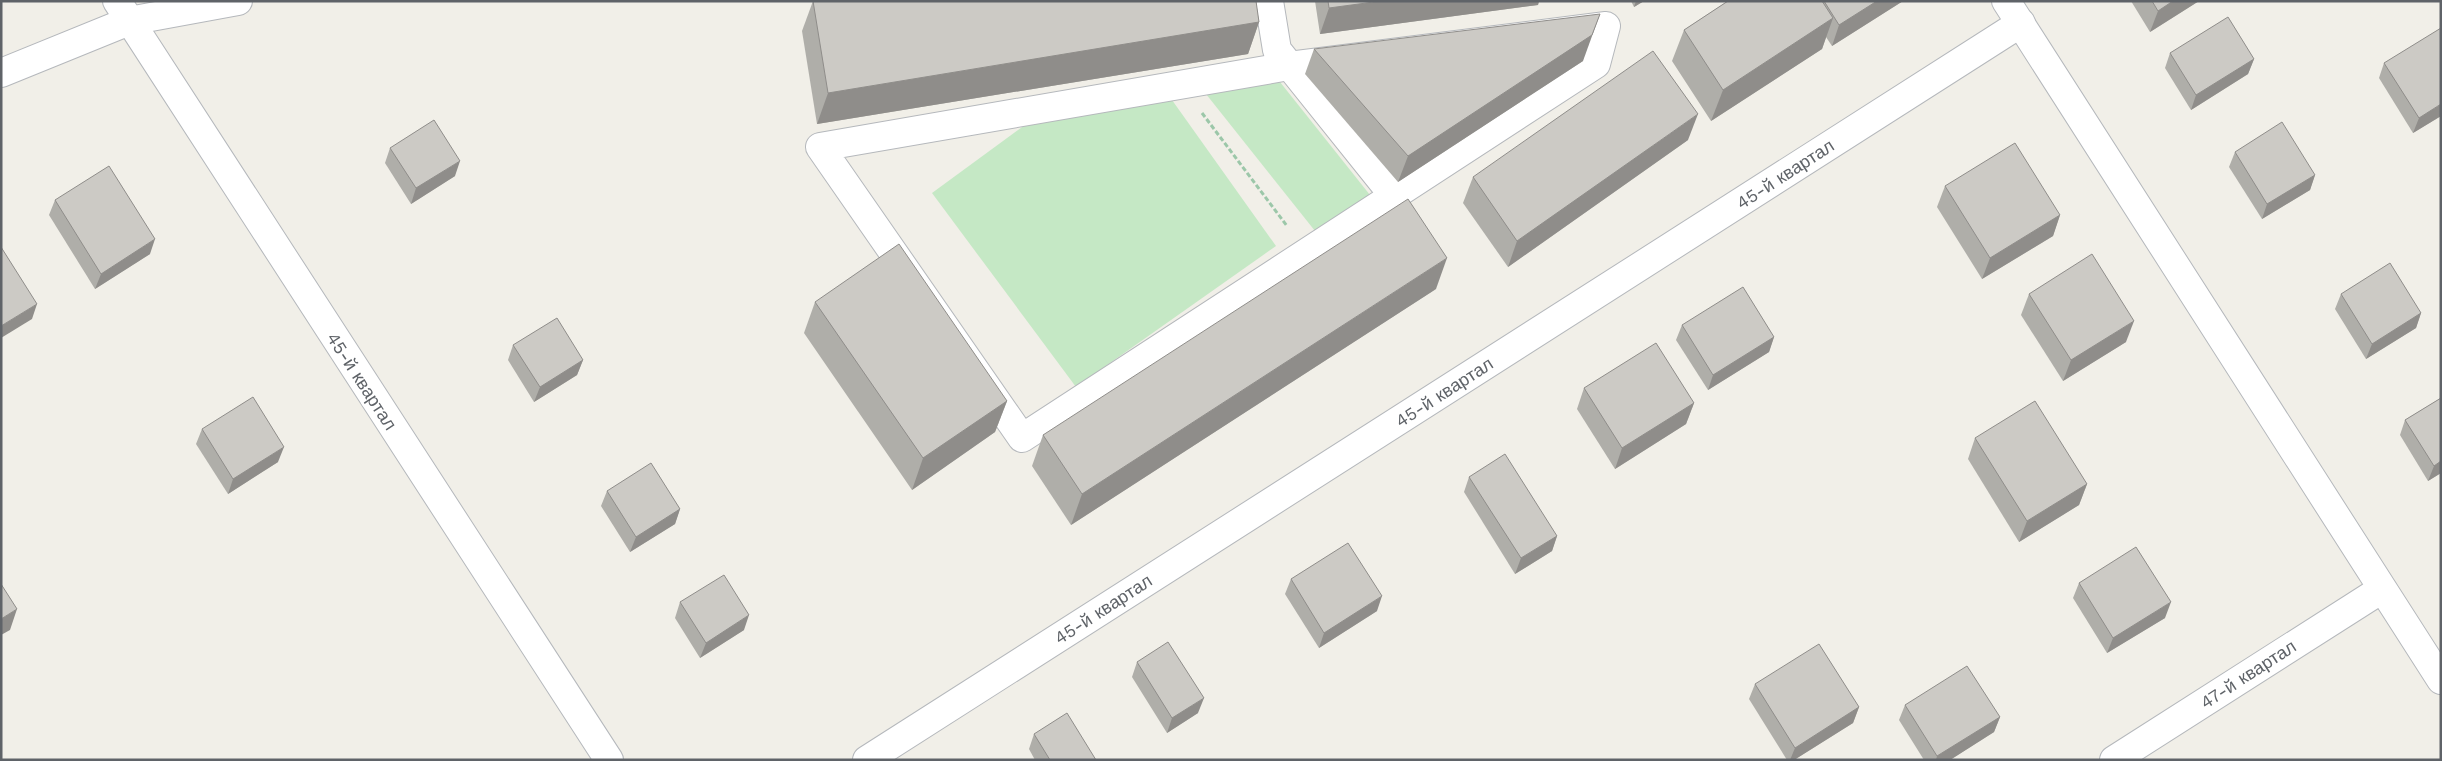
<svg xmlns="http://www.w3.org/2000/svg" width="2442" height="761" font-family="'Work Sans',sans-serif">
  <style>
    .green { fill: #c5e8c5 }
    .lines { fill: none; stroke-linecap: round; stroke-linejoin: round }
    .minor-casing { stroke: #b5b8bc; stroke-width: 30 }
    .tertiary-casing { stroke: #b5b8bc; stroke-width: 30 }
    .path { stroke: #9cc7a9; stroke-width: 3; stroke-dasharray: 5 2.5; stroke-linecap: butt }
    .minor { stroke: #fff; stroke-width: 28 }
    .tertiary { stroke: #fff; stroke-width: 28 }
    .wall { fill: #afaea9 }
    .shaded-wall { fill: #8f8d8a }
    .building { fill: #cccac5; stroke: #8f8d8a }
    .labels { text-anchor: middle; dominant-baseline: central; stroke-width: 5; stroke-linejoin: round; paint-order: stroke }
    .street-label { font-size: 18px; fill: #5f6368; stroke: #fff }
  </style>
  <rect width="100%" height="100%" fill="#f1efe8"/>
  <!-- green -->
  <g class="green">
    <polygon points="1280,82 1370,195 1319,236 1206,94"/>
    <polygon points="1172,100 1276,246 1076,387 932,193 1025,125"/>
  </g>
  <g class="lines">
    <defs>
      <g id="minor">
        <polyline points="117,1 609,760"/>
        <polyline points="1269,1 1277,50 1394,196"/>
        <polyline points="2006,1 2441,680"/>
        <polygon points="1606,26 1596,64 1022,438 820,147 1289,66"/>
        <polyline points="867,760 2021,23"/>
        <polyline points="2114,760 2382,589"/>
      </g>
      <polyline id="tertiary" points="1,73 129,21 238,1"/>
    </defs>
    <!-- minor casing -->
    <use href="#minor" class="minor-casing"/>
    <!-- tertiary casing -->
    <use href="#tertiary" class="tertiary-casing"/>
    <!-- path -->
    <polyline class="path" points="1202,113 1287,226"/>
    <!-- minor -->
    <use href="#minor" class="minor"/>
    <!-- tertiary -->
    <use href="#tertiary" class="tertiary"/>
  </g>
  <!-- wall -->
  <g class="wall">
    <polygon points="813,1 1256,1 1259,22 1248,54 817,124 802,31"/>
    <polygon points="1315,1 1539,1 1538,5 1320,34"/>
    <polygon points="1631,1 1644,1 1634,7"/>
    <polygon points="1728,1 1903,1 1832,46 1826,37 1822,49 1711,121 1672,61 1684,30"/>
    <polygon points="2131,1 2199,1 2150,32"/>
    <polygon points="1314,49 1583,61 1398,182 1305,74"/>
    <polygon points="2170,53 2254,59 2248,74 2191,110 2165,68"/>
    <polygon points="2384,63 2441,116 2413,133 2379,78"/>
    <polygon points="1688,140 1508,267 1463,203 1473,177"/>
    <polygon points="390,148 455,176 411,204 385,163"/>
    <polygon points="2235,152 2315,175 2310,190 2262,219 2229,167"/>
    <polygon points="1945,186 2060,215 2053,236 1982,279 1937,207"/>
    <polygon points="55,200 150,254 95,289 49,215"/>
    <polygon points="1436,289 1071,525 1032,466 1043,435"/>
    <polygon points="2029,294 2126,342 2063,381 2021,315"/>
    <polygon points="2341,294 2421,313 2416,328 2366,359 2335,309"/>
    <polygon points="815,302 1007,401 995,432 912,490 804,333"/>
    <polygon points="1682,325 1774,337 1769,352 1708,390 1676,340"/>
    <polygon points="513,345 583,360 577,375 534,402 508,360"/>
    <polygon points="1584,388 1694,403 1686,424 1615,469 1577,409"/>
    <polygon points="2441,398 2441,473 2428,481 2400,435 2405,420"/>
    <polygon points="202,429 278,462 228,494 196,444"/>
    <polygon points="1975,438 2087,484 2079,505 2019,542 1968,459"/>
    <polygon points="1469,477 1557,536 1552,551 1515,574 1464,492"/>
    <polygon points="607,491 680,509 675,524 630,552 601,506"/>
    <polygon points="1291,579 1377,611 1319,648 1285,594"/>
    <polygon points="2079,583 2165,618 2107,653 2073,598"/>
    <polygon points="680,602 744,630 700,658 675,618"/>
    <polygon points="1137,662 1198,713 1167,733 1132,677"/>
    <polygon points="1755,684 1859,707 1853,723 1794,760 1787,760 1749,699"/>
    <polygon points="1905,705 2000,717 1994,732 1950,760 1924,760 1899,720"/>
    <polygon points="1034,734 1096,760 1035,760 1029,749"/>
  </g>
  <!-- shaded-wall -->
  <g class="shaded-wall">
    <polygon points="1381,1 1539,1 1538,5 1320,34 1329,8"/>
    <polygon points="1636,1 1644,1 1634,7"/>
    <polygon points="1877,1 1903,1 1832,46 1839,25"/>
    <polygon points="2173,1 2199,1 2150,32 2158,11"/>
    <polygon points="1600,14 1583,61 1398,182 1408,156"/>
    <polygon points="1833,18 1822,49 1711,121 1723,90"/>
    <polygon points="1259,22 1248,54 817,124 828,93"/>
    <polygon points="2254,59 2248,74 2191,110 2196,95"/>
    <polygon points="2441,104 2441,116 2413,133 2419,118"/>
    <polygon points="1698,114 1688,140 1508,267 1517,241"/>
    <polygon points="460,161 455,176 411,204 416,188"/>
    <polygon points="2315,175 2310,190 2262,219 2267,204"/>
    <polygon points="2060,215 2053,236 1982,279 1990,258"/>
    <polygon points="155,239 150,254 95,289 101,274"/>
    <polygon points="1447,258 1436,289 1071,525 1082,494"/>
    <polygon points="37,304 32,319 1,338 1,326"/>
    <polygon points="2421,313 2416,328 2366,359 2372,344"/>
    <polygon points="2134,321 2126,342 2063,381 2071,360"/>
    <polygon points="1774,337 1769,352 1708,390 1713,375"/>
    <polygon points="583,360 577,375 534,402 540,387"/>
    <polygon points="1007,401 995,432 912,490 923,458"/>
    <polygon points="1694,403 1686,424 1615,469 1622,448"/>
    <polygon points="284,447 278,462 228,494 233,479"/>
    <polygon points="2441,461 2441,473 2428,481 2434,466"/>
    <polygon points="2087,484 2079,505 2019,542 2027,521"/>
    <polygon points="680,509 675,524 630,552 636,537"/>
    <polygon points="1557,536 1552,551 1515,574 1521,558"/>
    <polygon points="1382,596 1377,611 1319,648 1324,633"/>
    <polygon points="2171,602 2165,618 2107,653 2113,638"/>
    <polygon points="17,609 10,630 1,635 1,619"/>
    <polygon points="749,615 744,630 700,658 706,643"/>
    <polygon points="1204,698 1198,713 1167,733 1172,718"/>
    <polygon points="1859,707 1853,723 1794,760 1790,760 1795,748"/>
    <polygon points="2000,717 1994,732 1950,760 1936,760 1937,756"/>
  </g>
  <!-- building -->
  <g class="building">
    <polygon points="813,1 1256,1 1259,22 828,93"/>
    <polygon points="1328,1 1381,1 1329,8"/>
    <polygon points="1728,1 1822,1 1833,18 1723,90 1684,30"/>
    <polygon points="1824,1 1877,1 1839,25"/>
    <polygon points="2152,1 2173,1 2158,11"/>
    <polygon points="1600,14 1592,35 1408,156 1314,49"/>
    <polygon points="2228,17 2254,59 2196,95 2170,53"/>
    <polygon points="2441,28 2441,104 2419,118 2384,63"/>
    <polygon points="1653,51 1698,114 1517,241 1473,177"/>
    <polygon points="434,120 460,161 416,188 390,148"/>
    <polygon points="2282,122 2315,175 2267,204 2235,152"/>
    <polygon points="2015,143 2060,215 1990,258 1945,186"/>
    <polygon points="109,166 155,239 101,274 55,200"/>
    <polygon points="1408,199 1447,258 1082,494 1043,435"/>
    <polygon points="899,244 1007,401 923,458 815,302"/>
    <polygon points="1,247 37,304 1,326"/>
    <polygon points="2092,254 2134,321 2071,360 2029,294"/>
    <polygon points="2390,263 2421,313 2372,344 2341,294"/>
    <polygon points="1743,287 1774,337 1713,375 1682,325"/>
    <polygon points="557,318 583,360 540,387 513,345"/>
    <polygon points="1656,343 1694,403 1622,448 1584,388"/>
    <polygon points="253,397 284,447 233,479 202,429"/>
    <polygon points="2441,398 2441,461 2434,466 2405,420"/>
    <polygon points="2035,401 2087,484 2027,521 1975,438"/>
    <polygon points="1505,454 1557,536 1521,558 1469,477"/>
    <polygon points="651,463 680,509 636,537 607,491"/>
    <polygon points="1348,543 1382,596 1324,633 1291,579"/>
    <polygon points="2136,547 2171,602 2113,638 2079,583"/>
    <polygon points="724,575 749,615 706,643 680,602"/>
    <polygon points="1,584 17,609 1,619"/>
    <polygon points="1168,642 1204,698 1172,718 1137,662"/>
    <polygon points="1819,644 1859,707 1795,748 1755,684"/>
    <polygon points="1967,666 2000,717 1937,756 1905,705"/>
    <polygon points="1067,713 1096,760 1050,760 1034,734"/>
  </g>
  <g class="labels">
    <!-- street labels -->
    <g class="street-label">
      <text transform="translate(1785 174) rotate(-33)">45-й квартал</text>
      <text transform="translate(362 381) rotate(57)">45-й квартал</text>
      <text transform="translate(1444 392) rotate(-33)">45-й квартал</text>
      <text transform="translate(1103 609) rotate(-33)">45-й квартал</text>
      <text transform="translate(2248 674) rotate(-33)">47-й квартал</text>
    </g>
  </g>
  <!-- border -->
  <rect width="2442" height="761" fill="none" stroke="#5f6368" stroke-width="5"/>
</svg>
